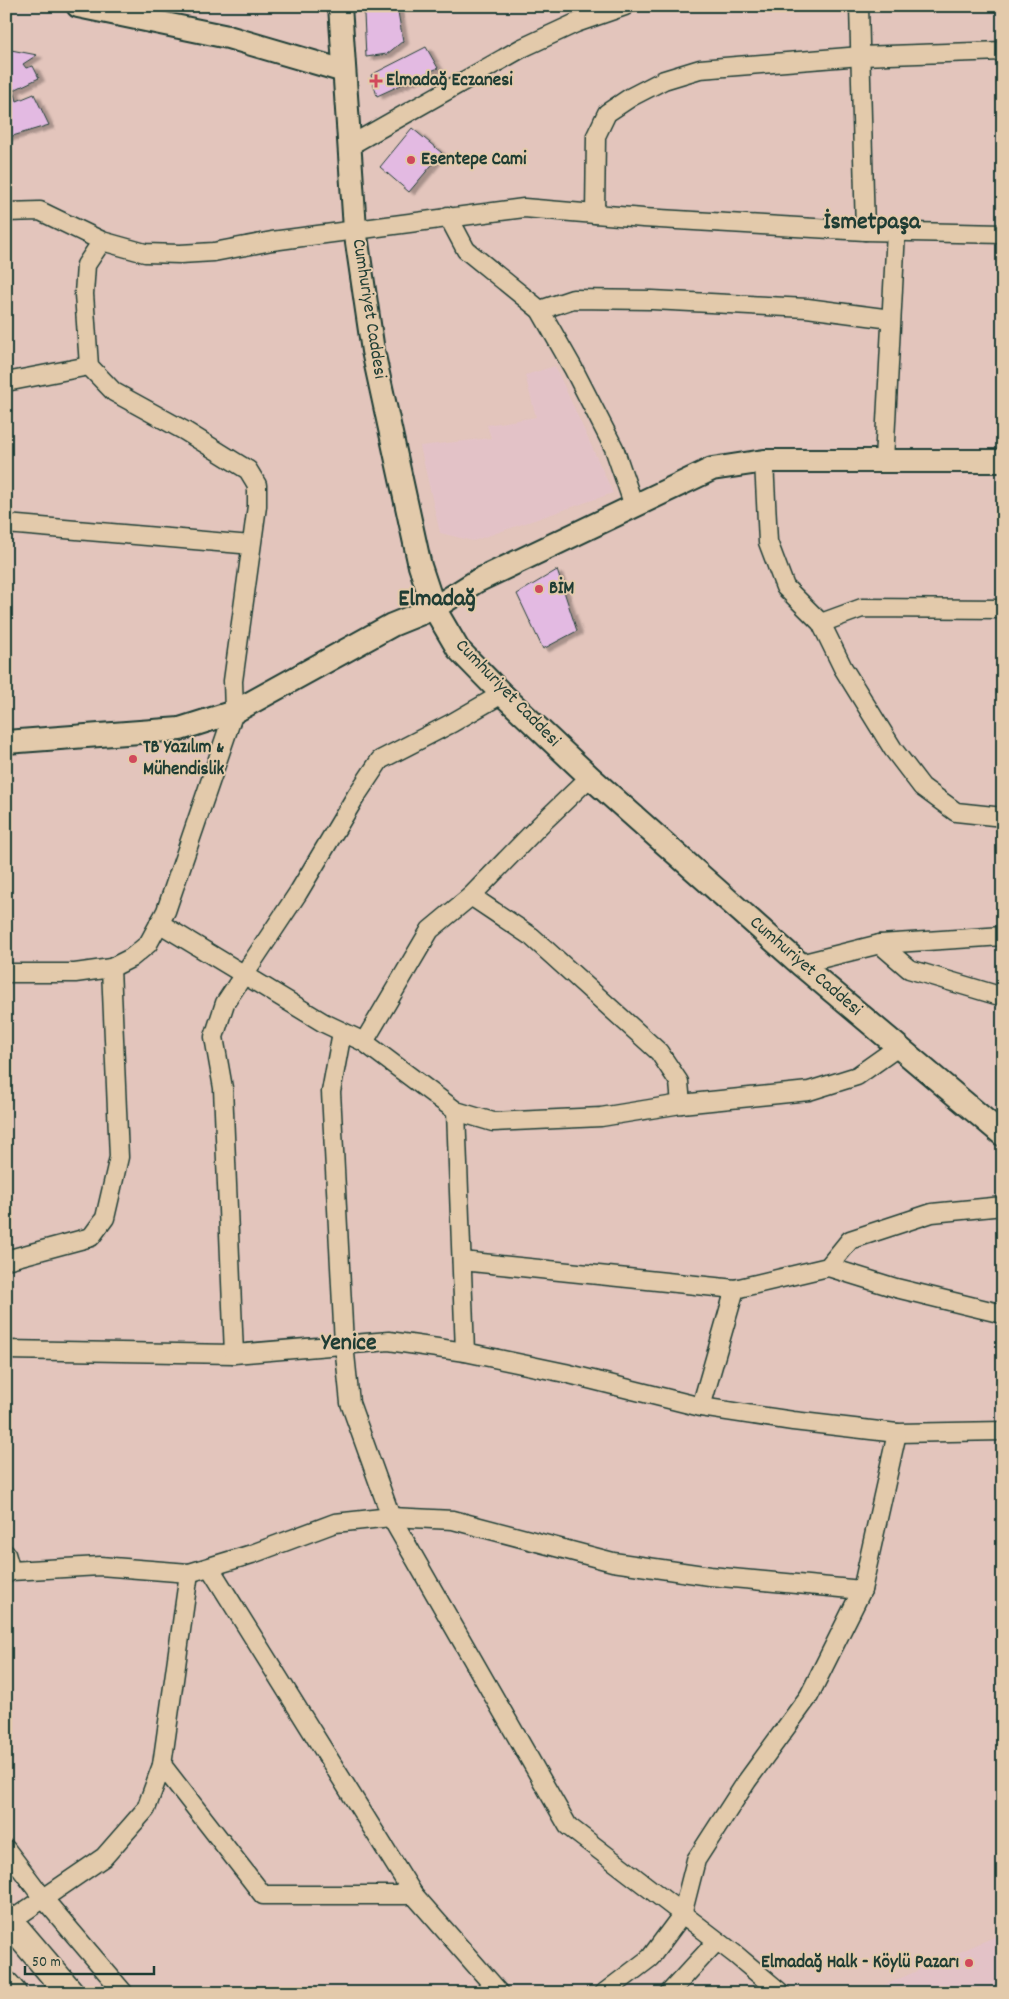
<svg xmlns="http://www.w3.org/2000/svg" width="1009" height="1999" font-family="Dekko,sans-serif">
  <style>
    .built { fill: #e3c2c7 }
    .building { fill: #e3bae2; stroke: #1f3d34; filter: url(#shadow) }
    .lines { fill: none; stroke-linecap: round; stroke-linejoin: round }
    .minor-casing { stroke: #1f3d34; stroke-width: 21 }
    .tertiary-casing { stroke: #1f3d34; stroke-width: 26 }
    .trunk-casing { stroke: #1f3d34; stroke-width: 31 }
    .minor { stroke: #e3caab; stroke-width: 18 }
    .tertiary { stroke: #e3caab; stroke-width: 22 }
    .trunk { stroke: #e3caab; stroke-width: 28 }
    .poi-dot { fill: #d1495b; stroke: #e3caab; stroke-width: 2 }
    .labels { text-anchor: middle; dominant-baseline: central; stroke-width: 4; stroke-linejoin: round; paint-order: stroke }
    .poi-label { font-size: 19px; font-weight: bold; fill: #1f3d34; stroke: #e3caab; text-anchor: start }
    .street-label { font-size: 19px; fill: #1f3d34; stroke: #e3caab }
    .district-label { font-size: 24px; font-weight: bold; fill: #1f3d34; stroke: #e3caab }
  </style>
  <defs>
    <filter id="shadow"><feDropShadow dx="5.5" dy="3" stdDeviation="1" flood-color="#0004"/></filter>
  </defs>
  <rect width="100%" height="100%" fill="#e3c5bc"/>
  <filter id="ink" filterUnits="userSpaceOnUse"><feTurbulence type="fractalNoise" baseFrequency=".02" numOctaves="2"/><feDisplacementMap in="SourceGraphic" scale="10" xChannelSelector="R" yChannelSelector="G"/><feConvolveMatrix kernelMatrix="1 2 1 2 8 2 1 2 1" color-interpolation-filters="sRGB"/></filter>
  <g filter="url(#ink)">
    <!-- built -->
    <g class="built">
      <polygon points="555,366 613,493 473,541 440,533 420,446 491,438 487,425 536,417 525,375"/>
      <polygon points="1003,1933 1003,1993 867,1993"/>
    </g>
    <!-- building -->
    <g class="building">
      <polygon points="389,6 397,6 403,41 387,54 366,57 364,14"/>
      <polygon points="426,47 438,68 377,96 371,75"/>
      <polygon points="6,49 37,55 23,64 26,68 33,66 39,78 14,90 17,101 34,94 49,125 6,138"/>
      <polygon points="412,128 442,153 409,192 380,167"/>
      <polygon points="557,570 577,631 543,649 517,594"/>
    </g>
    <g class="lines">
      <defs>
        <g id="minor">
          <polyline points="859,6 865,231"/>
          <polyline points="349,146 522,48 576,23 625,6"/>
          <polyline points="6,212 40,211 102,241 145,253 180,254 214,252 272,241 524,208 643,218 865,231 1003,234"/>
          <polyline points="595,214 596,136 607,113 631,97 664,80 700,69 861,56 1003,51"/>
          <polyline points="448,216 466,250 540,310 573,368 614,448 634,506"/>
          <polyline points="540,310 573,299 652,300 807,308 891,319"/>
          <polyline points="6,382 89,366"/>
          <polyline points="884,460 896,231"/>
          <polyline points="764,461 768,542 785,587 821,623 843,668 893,749 922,787 956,812 1003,817"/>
          <polyline points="6,524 251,545"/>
          <polyline points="821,623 862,608 1003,609"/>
          <polyline points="471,896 532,937 659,1052 679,1082 681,1104"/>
          <polyline points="159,923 324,1023 364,1042 456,1111 493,1122 601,1117 681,1104 809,1091 857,1076 898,1047"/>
          <polyline points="880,944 909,969 1003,997"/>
          <polyline points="800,964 880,944 1003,936"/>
          <polyline points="6,973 75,973 111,968 131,958 148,944 166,911 234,712 233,681 257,506 257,485 248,470 185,431 114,392 89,366 84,294 86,265 102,241"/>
          <polyline points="342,1032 331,1092 344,1344 350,1403 391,1517 568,1826 736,1955 781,1993"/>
          <polyline points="364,1042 430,930 471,896 540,825 590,777"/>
          <polyline points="456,1111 465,1352"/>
          <polyline points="6,1260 91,1237 105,1218 119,1157 111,968"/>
          <polyline points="462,1261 735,1289 828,1267 850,1240 932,1213 1003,1206"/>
          <polyline points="828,1267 896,1288 1003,1314"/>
          <polyline points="6,1350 234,1354 389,1341 465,1352 565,1373 701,1407 793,1421 897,1433 1003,1431"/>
          <polyline points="234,1354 223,1088 214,1037 225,1003 298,893 356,796 380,760 452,723 502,694"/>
          <polyline points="701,1407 735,1289"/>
          <polyline points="6,1554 11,1571"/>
          <polyline points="210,1568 414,1895 500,1993"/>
          <polyline points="6,1574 11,1571 100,1566 189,1573 252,1554 335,1523 391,1517 453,1520 613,1562 710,1576 862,1590"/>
          <polyline points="162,1765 263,1895 414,1895"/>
          <polyline points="6,1849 43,1898 124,1993"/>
          <polyline points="9,1922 104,1857 146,1809 162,1765 189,1573"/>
          <polyline points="604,1993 650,1958 682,1915 696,1860 747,1781 809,1696 862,1590 897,1433"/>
          <polyline points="669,1993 717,1941"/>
        </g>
        <g id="tertiary">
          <polyline points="78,6 228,37 344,71"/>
          <polyline points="340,6 355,229 373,351 420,566 434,608 458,649 502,694 590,777 800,964 1003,1135"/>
          <polyline points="6,742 180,729 234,712 392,625 434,608 477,581 712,469 764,461 1003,461"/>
        </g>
        <g id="trunk">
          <polyline points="6,1918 70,1993"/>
          <polyline points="6,1986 12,1993"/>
        </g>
      </defs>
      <!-- minor casing -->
      <use href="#minor" class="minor-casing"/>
      <!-- tertiary casing -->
      <use href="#tertiary" class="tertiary-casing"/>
      <!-- trunk casing -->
      <use href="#trunk" class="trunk-casing"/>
      <!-- minor -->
      <use href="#minor" class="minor"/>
      <!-- tertiary -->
      <use href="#tertiary" class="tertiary"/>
      <!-- trunk -->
      <use href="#trunk" class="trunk"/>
    </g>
  </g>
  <!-- markers -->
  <g class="poi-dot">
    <path d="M373.5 73.5h5v5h5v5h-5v5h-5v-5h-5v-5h5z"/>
    <circle cx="411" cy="160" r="5"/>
    <circle cx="539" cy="589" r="5"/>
    <circle cx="133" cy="759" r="5"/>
    <circle cx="969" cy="1963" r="5"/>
  </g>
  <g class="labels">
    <!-- poi labels -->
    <g class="poi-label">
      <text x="386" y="81">Elmadağ Eczanesi</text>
      <text x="421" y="160">Esentepe Cami</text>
      <text x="549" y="589">BİM</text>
      <text x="143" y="748">TB Yazılım &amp;<tspan x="143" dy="22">Mühendislik</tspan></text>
      <text x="959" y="1963" text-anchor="end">Elmadağ Halk - Köylü Pazarı</text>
    </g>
    <!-- street labels -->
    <g class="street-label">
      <text transform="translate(368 309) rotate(81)">Cumhuriyet Caddesi</text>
      <text transform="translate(507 694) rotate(46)">Cumhuriyet Caddesi</text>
      <text transform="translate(805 967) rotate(41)">Cumhuriyet Caddesi</text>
    </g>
    <!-- district labels -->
    <g class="district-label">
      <text x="872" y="223">İsmetpaşa</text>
      <text x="437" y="600">Elmadağ</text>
      <text x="349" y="1344">Yenice</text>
    </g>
  </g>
  <!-- margin -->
  <rect width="1009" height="1999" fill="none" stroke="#e3caab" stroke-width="25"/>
  <rect x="12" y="12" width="984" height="1974" fill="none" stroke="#1f3d34" stroke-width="2" filter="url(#ink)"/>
  <!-- scale -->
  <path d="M25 1966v8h129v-8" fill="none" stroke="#1f3d34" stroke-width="2.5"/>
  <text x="32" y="1966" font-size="15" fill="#1f3d34" stroke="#e3caab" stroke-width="4" paint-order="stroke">50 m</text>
</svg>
